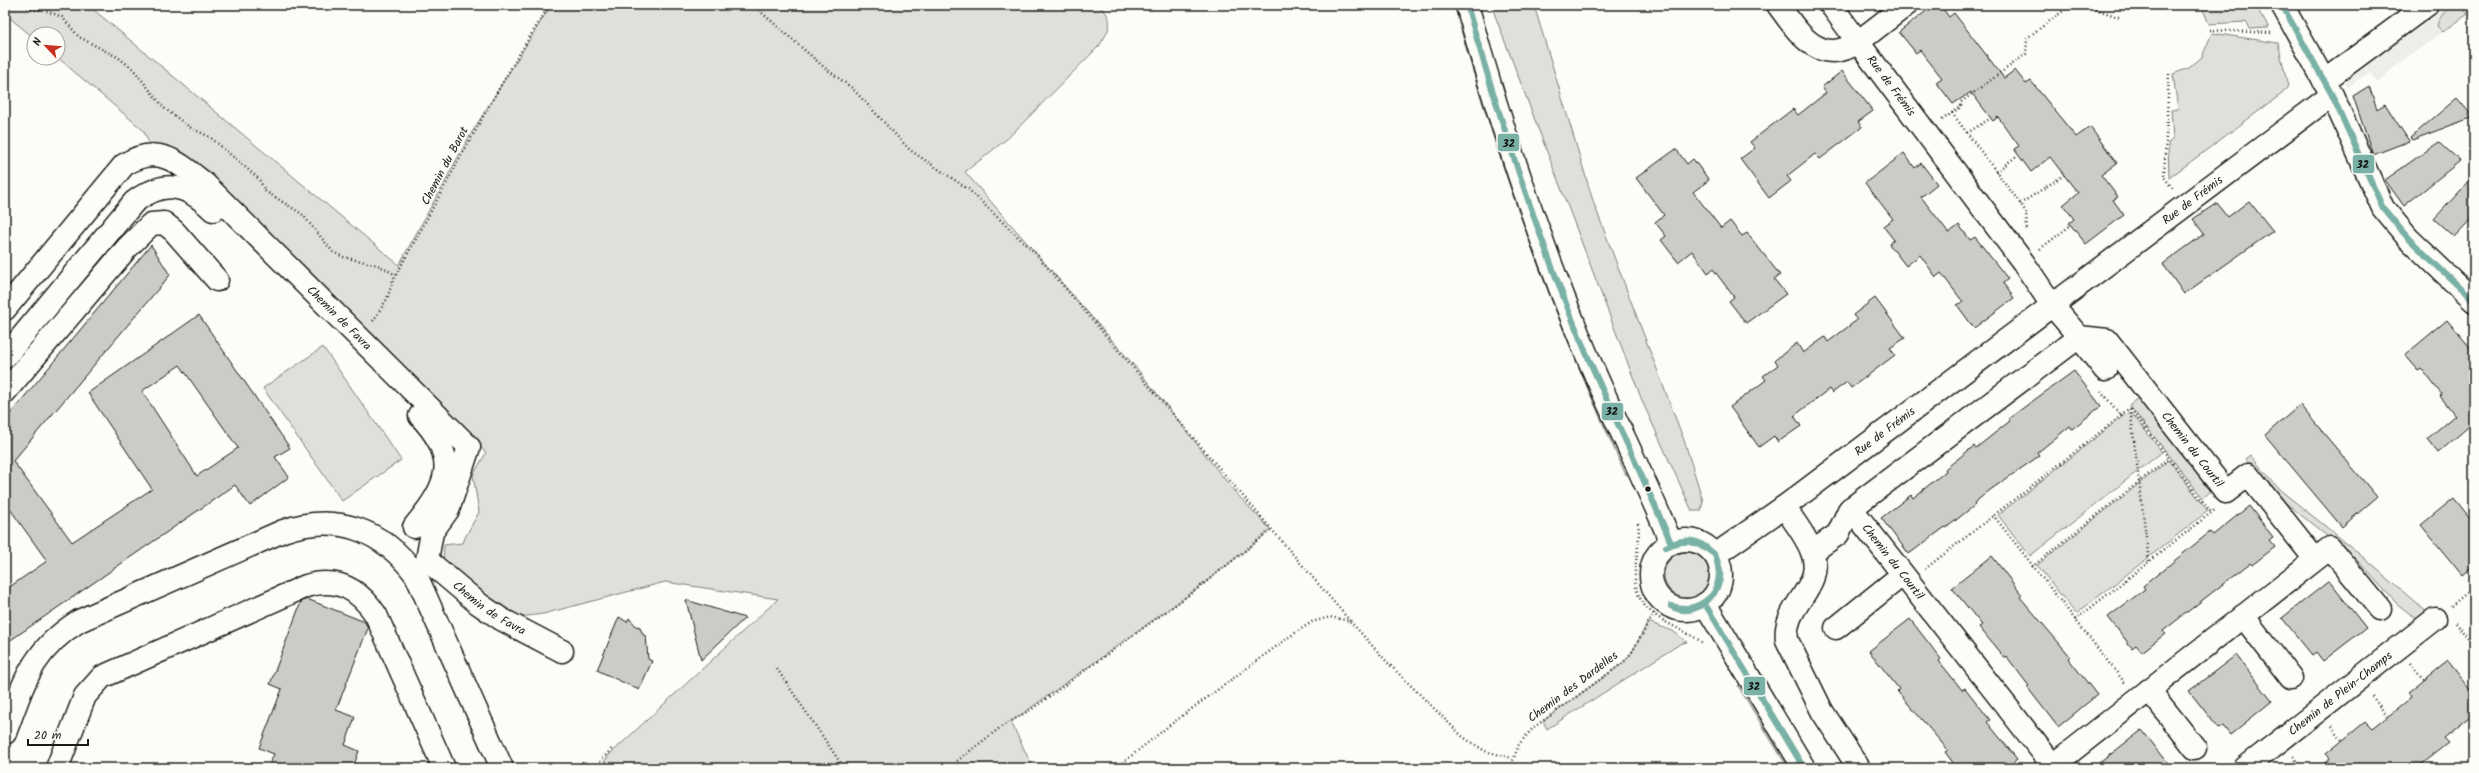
<svg xmlns="http://www.w3.org/2000/svg" width="2479" height="773" font-family="Kalam,sans-serif">
  <style>
    .built { fill: #eeede9 }
    .green { fill: #e0dfdb; stroke: #7e7e7c }
    .building { fill: #cccbc8; stroke: #1c1c1c; fill-rule: evenodd }
    .lines { fill: none; stroke-linecap: round; stroke-linejoin: round }
    .minor-casing { stroke: #1c1c1c; stroke-width: 25 }
    .major-casing { stroke: #1c1c1c; stroke-width: 25 }
    .path { stroke: #1c1c1c; stroke-width: 2.5; stroke-dasharray: 1 3; stroke-linecap: butt }
    .minor { stroke: #fdfcf7; stroke-width: 22 }
    .major { stroke: #fdfcf7; stroke-width: 22 }
    .bus-1-casing { stroke: #fdfcf7; stroke-width: 9 }
    .bus-1 { stroke: #79b1a6; stroke-width: 6 }
    .bus-dot { fill: #1c1c1c; stroke: #fdfcf7; stroke-width: 1.5 }
    .labels { text-anchor: middle; dominant-baseline: central; stroke-width: 4; stroke-linejoin: round; paint-order: stroke }
    .street-label { font-size: 12px; fill: #1c1c1c; stroke: #fdfcf7 }
    .line-badge { stroke: #fdfcf7; stroke-width: 1.5 }
    .pale-badge-label { font-size: 11px; text-anchor: middle; font-weight: bold; fill: #111 }
  </style>
  <rect width="100%" height="100%" fill="#fdfcf7"/>
  <filter id="ink" filterUnits="userSpaceOnUse"><feTurbulence type="fractalNoise" baseFrequency=".025" numOctaves="2"/><feDisplacementMap in="SourceGraphic" scale="8" xChannelSelector="R" yChannelSelector="G"/><feConvolveMatrix kernelMatrix="1 2 1 2 8 2 1 2 1" color-interpolation-filters="sRGB"/></filter>
  <g filter="url(#ink)">
    <!-- built -->
    <polygon class="built" points="2407,5 2474,5 2474,22 2468,14 2402,61 2377,82 2370,72 2346,88 2344,54"/>
    <!-- green -->
    <g class="green">
      <path d="M5,5h83l311,260 70,-128 82,-132h547c18,14 12,24 1,41l-91,92 -43,34 174,199 95,120 37,39 -74,59 -186,133 22,46h-433l9,-13 169,-156 -113,-17 -122,32 -31,4 -69,-56 1,-17 18,-2 17,-31 -6,-37 13,-22 -34,-36 -298,-263 -11,-24 -85,-72v-24h-24v4l-29,-24z"/>
      <path d="M1454,5h2c22,78 45,155 73,231 29,81 64,160 99,238l-2,1c-70,-152 -128,-308 -172,-470z"/>
      <polygon points="1491,5 1534,5 1594,204 1685,443 1703,501 1701,511 1692,511 1643,403"/>
      <polygon points="2205,5 2255,5 2269,28 2249,29 2246,22 2209,24 2202,7"/>
      <path d="M2453,5l9,2 6,7 -25,18 -6,-6c1,-7 9,-17 16,-21z"/>
      <polygon points="2212,33 2278,43 2288,86 2283,93 2169,178 2168,143 2173,139 2171,110 2178,109 2173,74 2189,68 2202,57"/>
      <polygon points="323,347 401,460 342,501 263,388"/>
      <polygon points="2139,397 2212,490 2203,498 2129,405"/>
      <polygon points="2127,413 2134,416 2162,452 2030,556 1998,515"/>
      <polygon points="2250,455 2280,490 2350,546 2429,614 2418,620 2396,603 2358,561 2271,491 2245,459"/>
      <polygon points="2169,460 2208,511 2076,614 2037,565"/>
      <circle cx="1687" cy="575" r="23"/>
      <polygon points="1648,622 1673,631 1687,642 1680,644 1547,729 1543,721 1623,663 1632,652"/>
      <polygon points="1741,684 1791,768 1788,768 1738,686"/>
    </g>
    <!-- building -->
    <g class="building">
      <polygon points="1934,5 1940,5 1949,17 1954,13 2004,78 2015,70 2026,84 2031,81 2076,137 2090,127 2117,163 2101,175 2118,197 2113,200 2124,215 2086,244 2069,223 2074,219 2063,205 2078,193 2050,157 2031,172 2014,149 2019,146 1998,117 1993,121 1971,92 1953,104 1936,82 1942,78 1920,50 1916,53 1899,32"/>
      <polygon points="1842,71 1873,111 1858,122 1862,127 1820,159 1815,154 1787,176 1791,181 1769,198 1740,159 1755,148 1750,142 1793,109 1798,115 1826,93 1822,87"/>
      <polygon points="2369,86 2377,109 2385,104 2409,141 2373,155 2353,96"/>
      <polygon points="2457,98 2473,117 2412,140 2410,138"/>
      <polygon points="2439,142 2460,161 2404,206 2385,180"/>
      <polygon points="1676,149 1687,164 1693,159 1709,180 1693,192 1721,228 1730,221 1742,236 1747,233 1780,275 1774,279 1786,294 1746,323 1729,301 1734,297 1713,269 1708,273 1692,251 1678,262 1661,240 1666,236 1655,222 1664,215 1636,178"/>
      <polygon points="1904,153 1915,168 1921,163 1937,184 1921,197 1949,233 1959,225 1970,240 1975,237 2008,279 2003,283 2014,298 1974,328 1957,305 1963,302 1941,273 1936,277 1920,255 1906,266 1889,244 1894,240 1883,226 1893,219 1865,183"/>
      <polygon points="2474,176 2474,216 2454,237 2434,219"/>
      <polygon points="2249,201 2273,231 2184,294 2163,264 2204,234 2193,219 2217,203 2228,217"/>
      <path d="M151,245l19,30 -157,186 59,81 80,-53 -64,-96 111,-78 91,133 -15,9 14,20 -39,29 -15,-21 -230,159v-54l42,-29 -42,-59v-82zM180,365l58,83 -41,28 -55,-85z"/>
      <polygon points="1875,298 1905,338 1890,348 1895,355 1851,388 1847,382 1832,393 1829,389 1794,416 1801,426 1778,442 1774,436 1759,447 1730,407 1766,380 1763,376 1778,365 1775,360 1797,343 1803,353 1825,337 1828,342 1857,320 1853,315"/>
      <polygon points="2447,320 2474,352 2474,422 2438,453 2427,439 2455,415 2440,396 2442,395 2421,368 2418,370 2405,355"/>
      <polygon points="2074,371 2101,406 2072,429 2070,426 2037,453 2039,456 1990,490 1974,503 1975,505 1946,528 1945,527 1909,554 1881,518 1911,495 1913,498 1946,471 1945,469 1974,446 1976,448 2010,421 2008,419"/>
      <polygon points="2300,405 2377,497 2342,527 2265,435"/>
      <polygon points="2454,498 2474,523 2474,565 2462,575 2421,525"/>
      <polygon points="2249,506 2273,537 2269,540 2275,547 2252,565 2250,563 2163,631 2165,634 2142,652 2136,645 2132,648 2108,617 2145,589 2143,586 2210,532 2213,535"/>
      <polygon points="1992,556 2022,595 2020,597 2070,656 2068,658 2097,695 2058,727 2027,687 2029,686 2007,657 2005,659 1979,627 1982,625 1952,588"/>
      <polygon points="2329,581 2366,628 2323,661 2316,652 2312,655 2282,618"/>
      <polygon points="307,599 365,622 368,628 336,710 355,717 345,745 359,751 353,768 268,768 274,754 259,748 282,689 270,684 301,602"/>
      <polygon points="686,600 745,618 701,660"/>
      <polygon points="619,617 627,622 629,618 637,627 639,626 644,636 646,635 648,659 652,661 639,690 597,670"/>
      <polygon points="1910,619 1941,659 1939,661 1962,690 1965,688 1990,720 1987,722 2017,759 2006,768 1957,768 1945,752 1948,750 1897,691 1899,689 1869,651"/>
      <polygon points="2236,655 2272,701 2230,735 2223,726 2219,729 2189,691"/>
      <polygon points="2448,661 2474,694 2474,713 2443,738 2448,743 2416,768 2317,768 2329,759 2326,754 2365,722 2372,729 2411,698 2408,693"/>
      <polygon points="2142,730 2172,768 2093,768"/>
    </g>
    <g class="lines">
      <defs>
        <g id="minor">
          <path d="M1778,5c20,27 41,63 80,37l-27,-37"/>
          <polyline points="2282,5 2332,95 2383,208 2408,238 2474,301"/>
          <polyline points="2324,81 2427,5"/>
          <path id="s1" d="M5,309l119,-144c34,-22 54,-3 81,19l264,263 -21,63 -16,22 -5,28 52,44 22,15 61,32"/>
          <path id="s2" d="M2079,337l28,3 119,152 22,-17 67,84"/>
          <polyline points="2079,337 2105,370"/>
          <path d="M5,357l129,-155c31,-23 52,-18 79,8"/>
          <polyline points="5,392 127,248 151,224 164,223 174,231 217,280"/>
          <path d="M1784,507c10,14 22,29 28,45 14,36 -30,52 -25,88l35,71 37,57"/>
          <path id="s3" d="M1851,508l204,260"/>
          <path d="M414,527c34,-41 47,-68 6,-111"/>
          <polyline points="1812,552 1838,534 1849,510 2079,337 2052,305 2023,262 1858,42 1906,5"/>
          <path id="s4" d="M1715,555l69,-48 548,-412"/>
          <polyline points="2243,616 2291,678"/>
          <polyline points="1836,628 1902,575"/>
          <polyline points="2149,690 2195,748"/>
          <path d="M5,733c19,-50 26,-82 74,-112l204,-90c53,-19 100,-1 133,44l86,193"/>
          <path d="M57,768l28,-72 17,-19 204,-91c32,-9 53,3 70,29l68,153"/>
          <polyline points="2050,768 2330,548 2380,609"/>
          <path id="s5" d="M2245,768l190,-149"/>
        </g>
        <g id="major">
          <path d="M1467,5c31,113 68,223 112,331 28,70 64,137 92,207"/>
          <circle cx="1686" cy="575" r="35"/>
          <polyline points="1705,604 1804,768"/>
        </g>
      </defs>
      <!-- minor casing -->
      <use href="#minor" class="minor-casing"/>
      <!-- major casing -->
      <use href="#major" class="major-casing"/>
      <!-- path -->
      <g class="path">
        <polyline points="24,5 31,9 44,10 62,17 79,37 119,58 133,69 164,108 191,128 210,137 259,179 265,191 302,214 333,252 343,257 378,265 396,275"/>
        <polyline points="753,5 825,68 852,88 910,150 968,189 1036,254 1350,621"/>
        <polyline points="2084,5 2121,18"/>
        <polyline points="2210,30 2273,33"/>
        <polyline points="2169,74 2164,177 2173,189"/>
        <polyline points="1952,113 1961,107 1961,102 2026,54 2027,38 2067,8 2084,6"/>
        <polyline points="1942,120 1952,113 2023,207 2026,213 2027,231"/>
        <polyline points="1967,133 1991,118"/>
        <polyline points="1996,172 2018,155"/>
        <polyline points="2020,204 2064,175"/>
        <polyline points="2040,249 2071,225"/>
        <path d="M373,321l14,-22 6,-19c52,-92 99,-186 157,-275"/>
        <polyline points="2120,415 2130,408"/>
        <polyline points="1993,515 2125,683"/>
        <path d="M1638,523c3,18 -3,35 -3,53 0,42 41,47 68,67"/>
        <polyline points="2149,561 2130,408 2211,512"/>
        <polyline points="2032,567 2169,458"/>
        <polyline points="1925,569 2121,416 2101,391"/>
        <polyline points="2451,606 2474,587"/>
        <polyline points="2075,620 2216,509"/>
        <polyline points="2455,623 2474,647"/>
        <polyline points="2411,663 2425,680"/>
        <polyline points="777,669 844,768"/>
        <polyline points="2372,696 2387,716"/>
        <polyline points="2332,726 2342,740"/>
        <polyline points="2294,756 2299,768"/>
        <polyline points="957,761 1001,727 1032,709 1197,589 1271,530"/>
        <polyline points="595,768 613,747"/>
        <polyline points="1116,768 1170,725 1289,637 1312,622 1330,617 1350,621 1387,662 1463,737 1485,751 1512,758"/>
        <polyline points="1510,768 1519,744 1533,728 1623,663 1632,652 1662,600"/>
      </g>
      <!-- minor -->
      <use href="#minor" class="minor"/>
      <!-- major -->
      <use href="#major" class="major"/>
      <defs>
        <g id="bus-1">
          <path d="M1467,5c32,112 68,223 112,331 29,70 63,137 92,207"/>
          <polyline points="2282,5 2332,95 2383,208 2408,238 2474,301"/>
          <path d="M1666,547c19,-11 33,-8 48,7"/>
          <path d="M1666,547c19,-9 32,-6 48,7"/>
          <path d="M1714,593c6,-13 6,-22 2,-35"/>
          <path d="M1714,593c8,-12 8,-22 2,-35"/>
          <polyline points="1705,604 1804,768"/>
          <path d="M1671,606c18,5 30,1 43,-13"/>
          <path d="M1671,606c16,10 33,1 43,-13"/>
        </g>
      </defs>
      <!-- bus-1 casing -->
      <use href="#bus-1" class="bus-1-casing"/>
      <!-- bus-1 -->
      <use href="#bus-1" class="bus-1"/>
    </g>
  </g>
  <!-- markers -->
  <circle class="bus-dot" cx="1648" cy="489" r="3.5"/>
  <g class="labels">
    <!-- street labels -->
    <g class="street-label">
      <text transform="translate(1891 86) rotate(53)">Rue de Frémis</text>
      <text transform="translate(445 166) rotate(-62)">Chemin du Barot</text>
      <text stroke="none"><textPath href="#s4" startOffset="595">Rue de Frémis</textPath></text>
      <text stroke="none"><textPath href="#s1" startOffset="468">Chemin de Favra</textPath></text>
      <text stroke="none"><textPath href="#s4" startOffset="210">Rue de Frémis</textPath></text>
      <text stroke="none"><textPath href="#s2" startOffset="167">Chemin du Courtil</textPath></text>
      <text stroke="none"><textPath href="#s3" startOffset="68">Chemin du Courtil</textPath></text>
      <text stroke="none"><textPath href="#s1" startOffset="852">Chemin de Favra</textPath></text>
      <text transform="translate(1573 687) rotate(-37)">Chemin des Dardelles</text>
      <text stroke="none"><textPath href="#s5" startOffset="121">Chemin de Plein-Champs</textPath></text>
    </g>
  </g>
  <g class="line-badge">
    <rect x="1497" y="133" width="23" height="19" rx="4" fill="#79b1a6"/>
    <rect x="2352" y="154" width="23" height="20" rx="4" fill="#79b1a6"/>
    <rect x="1601" y="402" width="23" height="19" rx="4" fill="#79b1a6"/>
    <rect x="1743" y="676" width="23" height="20" rx="4" fill="#79b1a6"/>
  </g>
  <g class="pale-badge-label">
    <text x="1509" y="147">32</text>
    <text x="2363" y="168">32</text>
    <text x="1612" y="415">32</text>
    <text x="1754" y="690">32</text>
  </g>
  <!-- margin -->
  <rect width="2479" height="773" fill="none" stroke="#fdfcf7" stroke-width="20"/>
  <rect x="10" y="10" width="2459" height="753" fill="none" stroke="#1c1c1c" stroke-width="1.5" filter="url(#ink)"/>
  <!-- north arrow -->
  <g transform="translate(46 46) rotate(296)"><circle r="19" fill="#fdfcf7" stroke="#a3a29f"/>
  <path d="M0-3L7 15L0 10L-7 15Z" fill="#c8321e"/>
  <text y="-6" font-size="11" font-weight="bold" text-anchor="middle" fill="#1c1c1c">N</text>
  </g>
  <!-- scale -->
  <path d="M28 739v6h60v-6" fill="none" stroke="#1c1c1c" stroke-width="2"/>
  <text x="34" y="739" font-size="12" fill="#1c1c1c" stroke="#fdfcf7" stroke-width="3" paint-order="stroke">20 m</text>
</svg>
